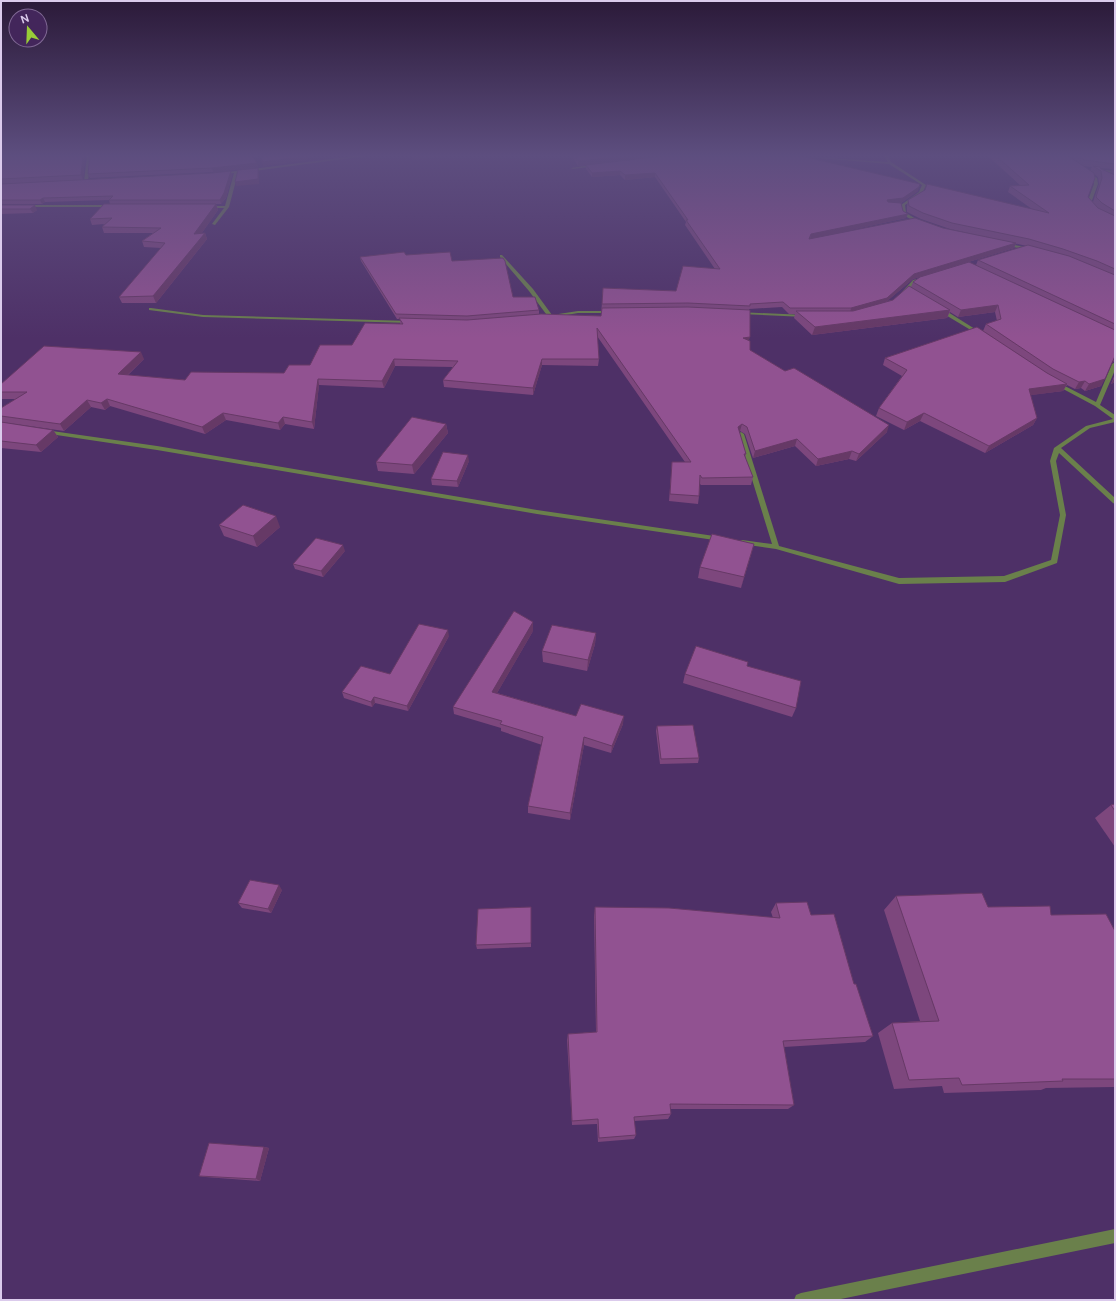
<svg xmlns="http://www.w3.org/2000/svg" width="1116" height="1301" font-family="'DM Sans',sans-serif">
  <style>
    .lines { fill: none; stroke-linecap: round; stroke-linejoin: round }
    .minor { fill: #6a804b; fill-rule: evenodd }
    .wall { fill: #7d477d; fill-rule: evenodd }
    .shaded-wall { fill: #663966 }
    .building { fill: #915291; stroke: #663966 }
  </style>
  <rect width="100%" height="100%" fill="#4e3067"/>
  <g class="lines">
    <!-- minor -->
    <g class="minor">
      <polygon points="87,156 91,156 88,181 86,182 84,181"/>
      <polygon points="355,156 366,156 238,173 229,207 215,225 212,224 224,208 206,208 204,207 206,206 225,206 234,173 222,175 221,173"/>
      <polygon points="796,156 888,162 884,156 888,156 891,162 926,185 922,194 905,205 906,213 923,223 920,224 903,215 901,205 919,192 922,185 889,164"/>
      <polygon points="597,164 596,166 573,169 571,168"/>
      <polygon points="1093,169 1115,171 1115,173 1094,171"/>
      <polygon points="1085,171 1087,171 1097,178 1098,184 1091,203 1095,207 1093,208 1087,203 1094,184 1093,178 1085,173"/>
      <polygon points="26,205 112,205 114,206 112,207 25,207"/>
      <polygon points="1006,243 1033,249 1034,250 1032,251 1005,245"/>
      <polygon points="500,255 502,255 533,289 552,315 578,311 611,311 613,312 611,313 578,313 549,318 529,291 500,257"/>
      <polygon points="926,277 928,278 928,279 917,282 905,294 901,293 913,280"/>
      <polygon points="151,308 203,315 410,321 412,322 410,323 203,317 149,310 149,308"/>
      <polygon points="939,309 943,309 983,334 979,335 939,311"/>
      <polygon points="738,312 805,315 807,316 805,317 740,314 738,314"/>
      <polygon points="1115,362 1115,370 1100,405 1115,415 1115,422 1090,428 1061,448 1115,498 1115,504 1113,503 1059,453 1056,461 1066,515 1057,563 1005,582 899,584 776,549 742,544 739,542 742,540 772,544 738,434 741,432 744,434 779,546 899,578 1004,576 1051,560 1060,515 1050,461 1054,448 1086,426 1113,419 1095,406 1052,383 1057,382 1096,402 1112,364"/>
      <polygon points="45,430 157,446 537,510 721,537 724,539 721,541 537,514 157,450 43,433 42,432"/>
      <polygon points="1115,1229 1115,1243 836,1300 794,1300 796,1295 801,1293"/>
    </g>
  </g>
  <!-- wall -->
  <g class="wall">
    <polygon points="1,156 85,156 83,180 1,184"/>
    <polygon points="90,156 258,167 213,172 90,178 88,174"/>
    <polygon points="572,156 659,156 578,166"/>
    <path d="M988,156h127v205l-3,1 -11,24 -16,5 -4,-3 -6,1 -8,-4 -4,6 -33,4 7,23 -4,7 -48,28 -65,-32 -16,9 -28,-14 3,-8 23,-32 -19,-11 2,-7 98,-27 3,-7 11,-3 -2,-9 -37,5 -8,-5 -3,6 -135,17 -18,-17 1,-4h-6l-7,-7 -33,2v32l1,9 137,82 -31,29 -7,-2 -33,7 -21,-20 -42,12 -8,-24 -5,-3 -1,1 7,22 -1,4 8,19 -2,8h-50l-1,-1 -1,12 -1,8 -29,-3 3,-39h13l-88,-126 2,23 -1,7 -56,-1 -9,30 -89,-8 -1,-7 10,-13 -58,-1 -11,22 -65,-3 -5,44 -29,-5 -5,6 -54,-10 -21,14 -95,-28 -5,4 -14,-3 -27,24 -63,-9v-14l15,-9h-15v-15l143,-25 -16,16 57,5 99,-7 26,-8 42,-20 48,-21v-5h-3l-36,-58 -1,-4 46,-2 46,6 61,36 26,13v4l62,2 2,-28 73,3 39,-22 -30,-44 1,-3 -31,-45 -30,3 -5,-5 -28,2 -6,-8v-4l332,26 -17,12h-2l7,15 -92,20 129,-10 73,15 -2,5 -101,31 -26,22 6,-1 18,-13 2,-5 63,-17 2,-5 49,-14 -77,-17 -29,-10 -14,-7v-6l1,-6 124,9 -24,-17 2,-6h11zM1082,166l10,1 -2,4zM1101,168l11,1 -2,4 -9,-4zM1094,174l4,3 1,7 -6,18 -5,-5z"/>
    <polygon points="232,175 226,198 221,204 216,204 218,210 201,234 205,233 207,239 156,303 122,303 119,297 161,248 144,247 142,241 153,233 104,233 102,227 104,224 92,225 90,219 110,204 109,200 45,202 42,204 1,204 1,184"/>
    <polygon points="1,205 37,210 33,213 1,214"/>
    <polygon points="1115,374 1115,382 1111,384"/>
    <polygon points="1,422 53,430 58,437 41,452 1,448"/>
    <polygon points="446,424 448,433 414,474 378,471 376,462"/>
    <polygon points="469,461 458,487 432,485 431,479"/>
    <polygon points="219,525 280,527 257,547 224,536"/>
    <polygon points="754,544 741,588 698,578 700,567"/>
    <polygon points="345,551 323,577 295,569 293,564"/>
    <polygon points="533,631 497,693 576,716 623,724 611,753 584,745 570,820 528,813 528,806 542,745 501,731 501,728 454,714 453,707"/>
    <polygon points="596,633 595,644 587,671 543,662 542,651"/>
    <polygon points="449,636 408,711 375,703 372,707 344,698 342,692 390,674"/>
    <polygon points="747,666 796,708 792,717 683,683 685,674"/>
    <polygon points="657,726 699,758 698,763 660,764 656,731"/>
    <polygon points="1115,804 1115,847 1095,818 1111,805"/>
    <polygon points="282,890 271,913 242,908 238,903"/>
    <polygon points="896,896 1051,915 1115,931 1115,1087 1046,1088 1041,1090 944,1093 942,1086 894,1089 878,1033 892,1023 920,1021 884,910"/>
    <polygon points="776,903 811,915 854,984 873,1036 865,1042 784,1047 794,1105 788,1109 670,1109 671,1114 668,1119 634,1121 636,1135 634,1139 598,1142 597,1124 572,1125 567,1040 568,1034 596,1032 594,916 595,907 773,918 771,912"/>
    <polygon points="531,911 531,947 477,949 476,945"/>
    <polygon points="264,1147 269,1148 260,1181 205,1177 199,1176"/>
  </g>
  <!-- shaded-wall -->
  <g class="shaded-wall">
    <polygon points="83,156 85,156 83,180 81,175"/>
    <polygon points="307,156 315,156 308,157 308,160 263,166 262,162"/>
    <polygon points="411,156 449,156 412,160"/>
    <polygon points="625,156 659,156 578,166 578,161"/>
    <polygon points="257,163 258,167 213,172 212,168"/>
    <polygon points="258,168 259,172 259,184 236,186 235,182"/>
    <polygon points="231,171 232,175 226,198 221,204 220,200"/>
    <polygon points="620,171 620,175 592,177 592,173"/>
    <polygon points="655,173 655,177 625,180 625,175"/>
    <polygon points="920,184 918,191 901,203 886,204 887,200"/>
    <polygon points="43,198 45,202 42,204 40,200"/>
    <polygon points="216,204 218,210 197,240 194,234"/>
    <polygon points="35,205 37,210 33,213 30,209"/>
    <polygon points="908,214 906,218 810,239 811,234"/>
    <polygon points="205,233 207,239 156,303 153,296"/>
    <polygon points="1016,243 1014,248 913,279 885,303 850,314 851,308 914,274"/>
    <polygon points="998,305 995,312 958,317 961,310"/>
    <polygon points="950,310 947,318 812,335 815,327"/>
    <polygon points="750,337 748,343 743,338"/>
    <polygon points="141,352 144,359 121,381 118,374"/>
    <polygon points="394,359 395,366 384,388 382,381"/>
    <polygon points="542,359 542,365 533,395 533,388"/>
    <polygon points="1115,377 1115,382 1111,384"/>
    <polygon points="318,379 319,385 314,429 312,422"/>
    <polygon points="1105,379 1101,386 1085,391 1089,384"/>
    <polygon points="1085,381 1081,388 1075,389 1079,382"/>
    <polygon points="1067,384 1063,391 1025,396 1029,389"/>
    <polygon points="107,399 110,406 105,410 101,403"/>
    <polygon points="87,400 91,407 64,431 60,424"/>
    <polygon points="223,413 226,420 205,434 202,427"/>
    <polygon points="924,413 920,421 904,430 907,422"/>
    <polygon points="283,417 285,424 280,430 278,423"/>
    <polygon points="1037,418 1033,425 985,453 989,446"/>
    <polygon points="446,424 448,433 414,474 412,465"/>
    <polygon points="742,424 740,431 737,434 738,427"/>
    <polygon points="889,425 887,432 856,461 859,454"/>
    <polygon points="53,430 58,437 41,452 36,445"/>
    <polygon points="797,439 795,446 753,458 755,451"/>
    <polygon points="852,451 849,459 816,466 818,459"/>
    <polygon points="468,455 469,461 458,487 457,481"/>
    <polygon points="276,516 280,527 257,547 253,536"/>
    <polygon points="754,544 751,555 741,588 744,577"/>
    <polygon points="343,545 345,551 323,577 321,571"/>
    <polygon points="533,622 533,631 493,700 492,692"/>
    <polygon points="448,630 449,636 408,711 407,706"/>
    <polygon points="596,633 595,644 587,671 588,660"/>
    <polygon points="374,697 375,703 372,707 371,702"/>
    <polygon points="624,716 623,724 611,753 612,746"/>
    <polygon points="584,737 584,745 570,820 570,813"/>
    <polygon points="279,885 282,890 271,913 268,909"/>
    <polygon points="264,1147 269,1148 260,1181 256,1179"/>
  </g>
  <!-- building -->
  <g class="building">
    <polygon points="1,156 83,156 81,175 1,179"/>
    <polygon points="90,156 252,156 257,163 212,168 88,174"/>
    <polygon points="262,156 308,156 262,162"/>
    <polygon points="575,156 625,156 578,161"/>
    <polygon points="662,156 802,156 920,184 919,187 903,198 887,200 888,202 901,203 903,211 908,214 811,234 809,239 915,218 943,228 1016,243 914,274 887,298 851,308 790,308 783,302 750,304 750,306 688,303 602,304 603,288 676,291 683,266 720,269 686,220 688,220 655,173 625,175 620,171 592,173 586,165"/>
    <polygon points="996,156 1068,156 1094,173 1095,178 1088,197 1098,208 1115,216 1115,269 1097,261 1063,249 1029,239 952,223 923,213 909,206 908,200 925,190 927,184 1049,213 1010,186 1029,185"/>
    <polygon points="1078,156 1115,156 1115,164 1084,160"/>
    <polygon points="1093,166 1100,167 1101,169 1115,175 1115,211 1102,203 1096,197 1102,178 1101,171"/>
    <polygon points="258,168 258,179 235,182 238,170"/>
    <polygon points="231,171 224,193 220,200 109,200 113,196 43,198 40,200 1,200 1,184 212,173"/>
    <polygon points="104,204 216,204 194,234 205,233 153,296 119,297 165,243 142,241 161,228 102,227 112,218 90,219"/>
    <polygon points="1,205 35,205 30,209 1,209"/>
    <polygon points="1028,245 1069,256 1115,275 1115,324 978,260"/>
    <polygon points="404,252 406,255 450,252 452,261 503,258 505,261 513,297 535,297 539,310 467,316 396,314 360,257"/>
    <polygon points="969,262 1115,330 1115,356 1105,379 1089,384 1085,381 1079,382 1053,369 986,324 1001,319 998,305 961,310 913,282 920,277"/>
    <polygon points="909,286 950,310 815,327 796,311 853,311 893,300"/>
    <polygon points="688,307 750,310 750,337 743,338 750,341 750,350 785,371 794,368 889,425 859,454 852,451 818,459 797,439 755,451 747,427 742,424 738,427 746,454 744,454 753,477 702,478 700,475 699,496 670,494 672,462 691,462 597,328 599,359 542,359 533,388 443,380 458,361 394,359 382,381 318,379 312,422 283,417 278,423 223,413 202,427 107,399 101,403 87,400 60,424 1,416 1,408 27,392 1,392 1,384 44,346 141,352 118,374 185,380 191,372 284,373 289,365 310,365 320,345 352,345 365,323 403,324 399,318 467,320 541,314 601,316 602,308"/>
    <polygon points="977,327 1047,373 1067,384 1029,389 1037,418 989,446 924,413 907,422 879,408 907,370 885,358"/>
    <polygon points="412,417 446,424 412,465 376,462"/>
    <polygon points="1,422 53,430 36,445 1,441"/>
    <polygon points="443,452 468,455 457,481 431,479"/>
    <polygon points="243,505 276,516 253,536 219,525"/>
    <polygon points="712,534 754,544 744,577 700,567"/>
    <polygon points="316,538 343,545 321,571 293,564"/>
    <polygon points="514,611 533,622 492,692 576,716 581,704 624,716 612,746 584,737 570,813 528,806 543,737 500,724 502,721 453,707"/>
    <polygon points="419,624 448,630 407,706 374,697 371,702 342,692 361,666 390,674"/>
    <polygon points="552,625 596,633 588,660 542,651"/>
    <polygon points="696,646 748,662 747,666 801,681 796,708 685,674"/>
    <polygon points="693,725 699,758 661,759 657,726"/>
    <polygon points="1115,804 1115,811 1111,805"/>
    <polygon points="250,880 279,885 268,909 238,903"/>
    <polygon points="982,893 988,907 1050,906 1051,915 1106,914 1115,931 1115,1079 1062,1079 1063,1081 962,1085 959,1078 909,1080 892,1023 939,1021 896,896"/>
    <polygon points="807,902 811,915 834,914 854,984 856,984 873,1036 783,1041 794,1105 670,1104 671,1114 634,1117 636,1135 599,1138 598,1119 572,1121 568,1034 597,1032 595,907 669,908 780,918 776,903"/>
    <polygon points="531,907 531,943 476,945 478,909"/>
    <polygon points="209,1143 264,1147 256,1179 199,1176"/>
  </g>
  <!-- sky -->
  <linearGradient id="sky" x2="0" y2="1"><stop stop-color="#2b1a39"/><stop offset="0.46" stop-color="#5d4e7f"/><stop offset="1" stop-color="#5d4e7f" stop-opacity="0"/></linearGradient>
  <rect width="1116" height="338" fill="url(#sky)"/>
  <!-- border -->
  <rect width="1116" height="1301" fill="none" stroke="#dbcbec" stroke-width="4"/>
  <!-- north arrow -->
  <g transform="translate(28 28) rotate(341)"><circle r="19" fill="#43265b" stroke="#806895"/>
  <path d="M0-3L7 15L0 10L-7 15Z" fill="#98cb37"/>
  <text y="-6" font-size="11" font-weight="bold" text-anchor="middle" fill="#dbcbec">N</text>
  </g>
</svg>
